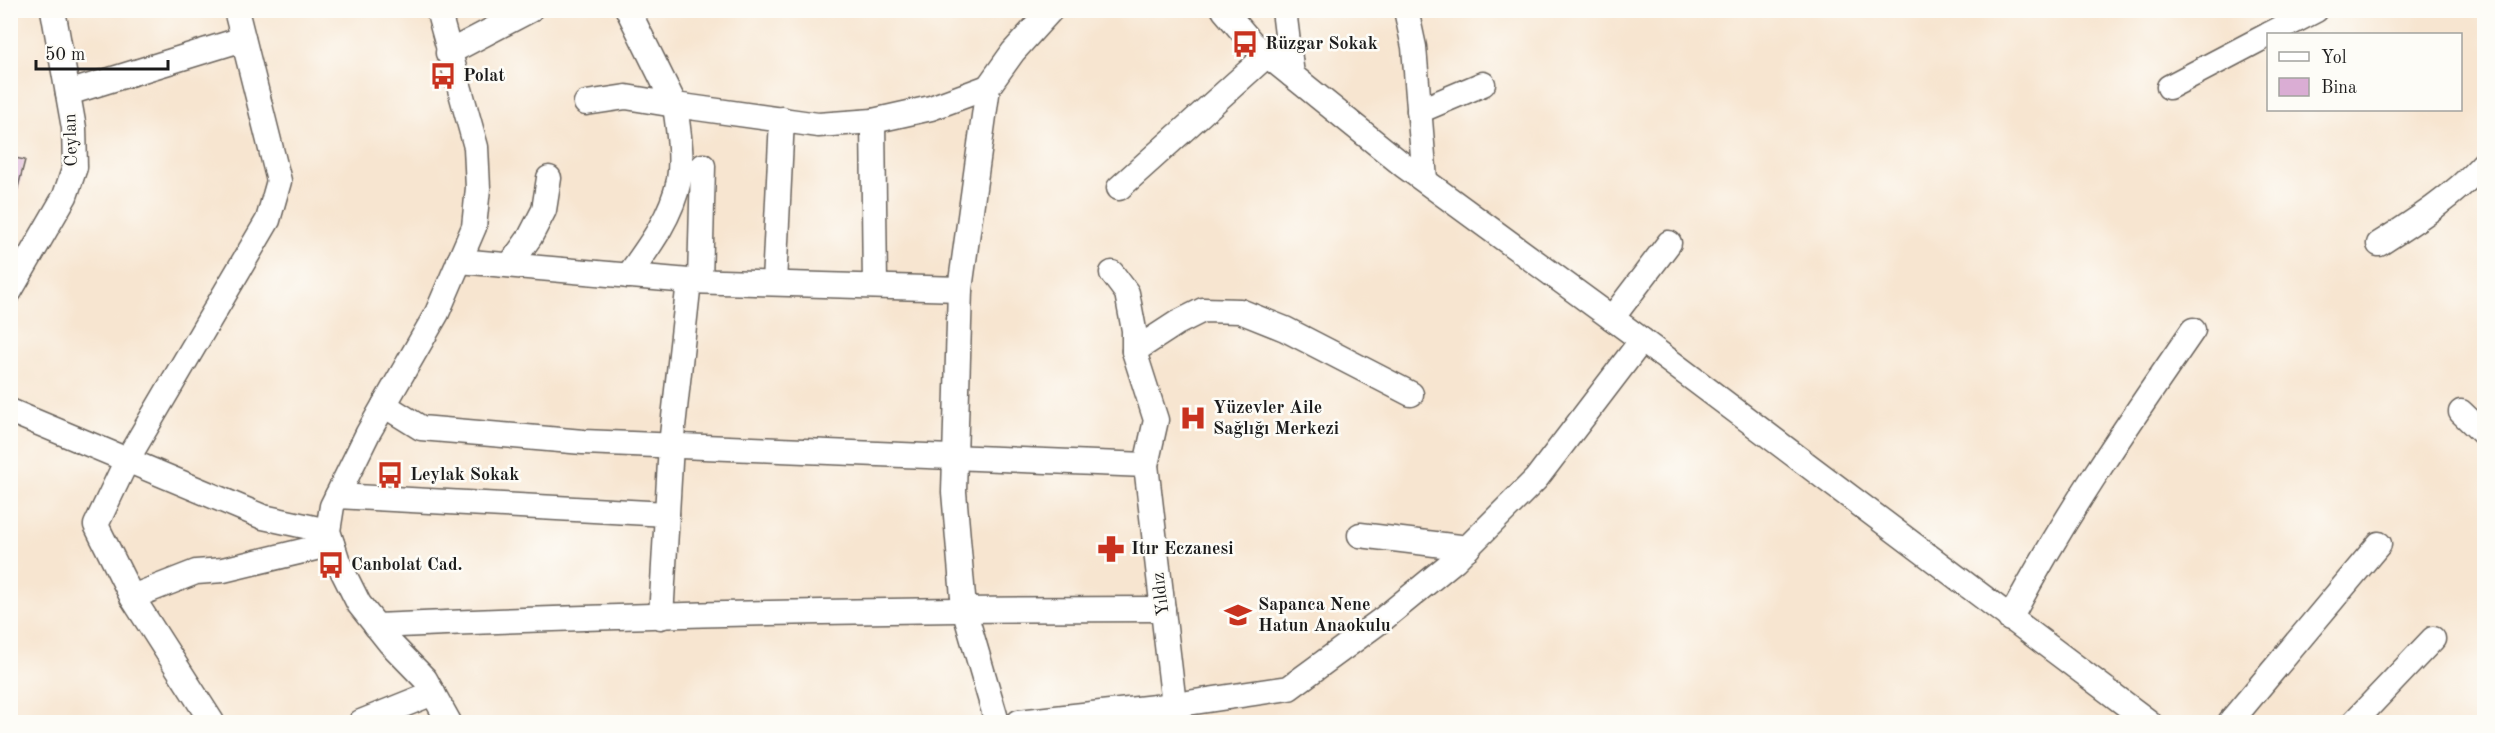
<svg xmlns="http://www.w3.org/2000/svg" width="2495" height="733" font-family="'Old Standard TT',serif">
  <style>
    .building { fill: #daadd4 }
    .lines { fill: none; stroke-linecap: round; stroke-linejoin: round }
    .minor-casing { stroke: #69625b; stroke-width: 27 }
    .minor { stroke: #fff; stroke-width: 24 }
    .labels { text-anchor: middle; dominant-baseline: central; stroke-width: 5; stroke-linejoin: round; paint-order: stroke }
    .poi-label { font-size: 18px; font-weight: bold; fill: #1c1c1c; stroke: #fdfcf7; text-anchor: start }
    .street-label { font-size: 18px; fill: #1c1c1c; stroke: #fdfcf7 }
  </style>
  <rect width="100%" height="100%" fill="#fdfcf7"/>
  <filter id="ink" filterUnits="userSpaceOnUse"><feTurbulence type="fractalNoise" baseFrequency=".0167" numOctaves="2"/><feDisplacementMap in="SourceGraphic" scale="12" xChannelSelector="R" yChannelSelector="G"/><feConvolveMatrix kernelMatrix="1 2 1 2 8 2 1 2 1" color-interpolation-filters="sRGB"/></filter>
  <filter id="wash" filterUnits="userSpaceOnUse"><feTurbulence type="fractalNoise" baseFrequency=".008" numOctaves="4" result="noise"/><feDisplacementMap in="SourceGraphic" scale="24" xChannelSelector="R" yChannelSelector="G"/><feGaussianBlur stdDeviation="1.35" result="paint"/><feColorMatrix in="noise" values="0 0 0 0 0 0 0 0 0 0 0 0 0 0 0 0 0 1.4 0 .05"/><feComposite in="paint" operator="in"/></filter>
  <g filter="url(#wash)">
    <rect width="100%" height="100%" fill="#f7e5d0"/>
    <g id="blocks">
      <!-- building -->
      <polygon class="building" points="10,157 25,160 11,215 10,214"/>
    </g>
  </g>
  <g filter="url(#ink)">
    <use href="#blocks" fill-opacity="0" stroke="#69625b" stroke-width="1.5"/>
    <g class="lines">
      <defs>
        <g id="minor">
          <polyline points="438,10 476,147 478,188 474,227 437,313 368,433 337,496 332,506 328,531 338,562 359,604 390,643 425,679 449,722"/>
          <polyline points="1224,10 1252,43 1403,165 1635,335 2149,722"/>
          <polyline points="1284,10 1292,75"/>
          <polyline points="1406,10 1414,47 1425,180"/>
          <polyline points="2270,34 2316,10"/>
          <polyline points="448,53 530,10"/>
          <polyline points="2169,87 2268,35"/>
          <polyline points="68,93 243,39"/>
          <polyline points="586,103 626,97 675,105 628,10"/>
          <polyline points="1419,111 1483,84"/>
          <polyline points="873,121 875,286"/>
          <polyline points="1119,188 1267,55"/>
          <path d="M2379,244c38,-24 75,-48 105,-81"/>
          <polyline points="459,261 689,281 960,289"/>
          <polyline points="510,265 530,237 544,210 549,178"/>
          <polyline points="1112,273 1127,293 1134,330 1134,351 1156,420 1146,465 1176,722"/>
          <path d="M628,276c21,-29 44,-60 51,-96 4,-24 -1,-51 -4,-75l143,20 55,-4 58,-13 57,-21"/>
          <polyline points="700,281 703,166"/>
          <polyline points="774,283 782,119"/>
          <polyline points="10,291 65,196 75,167 74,128 53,10"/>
          <polyline points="1612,318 1669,243"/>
          <polyline points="1134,351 1177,323 1203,310 1240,311 1285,329 1411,394"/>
          <polyline points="384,405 421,428 583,442 1146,465"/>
          <polyline points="10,411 263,517 328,531"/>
          <polyline points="2461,412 2484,434"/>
          <polyline points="337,496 667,514"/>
          <polyline points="1360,535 1468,548"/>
          <polyline points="132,597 196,572 223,570 332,544"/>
          <polyline points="661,617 671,445 689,281"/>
          <path d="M2010,619c53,-101 118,-195 183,-289"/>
          <path d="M376,626c262,-12 524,-17 787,-17"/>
          <polyline points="212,722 132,597 96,525 127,460 268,220 279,181 236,10"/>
          <polyline points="361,722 433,693"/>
          <polyline points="997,722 964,609 954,492 960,289 988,87 1013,52 1051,10"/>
          <polyline points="1019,722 1174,705 1289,688 1383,619 1455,560 1536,479 1642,340"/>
          <polyline points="2230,722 2379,544"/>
          <polyline points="2354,722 2433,639"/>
        </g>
      </defs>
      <!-- minor casing -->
      <use href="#minor" class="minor-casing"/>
      <!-- minor -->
      <use href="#minor" class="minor"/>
    </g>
  </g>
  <!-- icons -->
  <defs>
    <symbol id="bus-bare" viewBox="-9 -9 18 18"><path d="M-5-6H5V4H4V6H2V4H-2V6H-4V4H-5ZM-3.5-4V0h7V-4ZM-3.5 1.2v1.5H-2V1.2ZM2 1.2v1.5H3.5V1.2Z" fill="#c8321e" stroke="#fdfcf7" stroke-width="2.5" paint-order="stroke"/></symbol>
    <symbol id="hospital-bare" viewBox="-9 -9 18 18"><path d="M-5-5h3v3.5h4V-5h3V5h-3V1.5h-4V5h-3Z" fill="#c8321e" stroke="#fdfcf7" stroke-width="2.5" paint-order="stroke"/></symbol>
    <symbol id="pharmacy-bare" viewBox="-9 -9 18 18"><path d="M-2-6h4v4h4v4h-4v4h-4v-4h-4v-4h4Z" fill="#c8321e" stroke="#fdfcf7" stroke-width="2.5" paint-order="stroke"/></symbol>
    <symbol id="school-bare" viewBox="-9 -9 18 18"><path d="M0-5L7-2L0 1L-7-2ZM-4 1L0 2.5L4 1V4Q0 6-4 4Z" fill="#c8321e" stroke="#fdfcf7" stroke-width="2.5" paint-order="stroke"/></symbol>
  </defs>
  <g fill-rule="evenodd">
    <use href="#bus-bare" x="1226" y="25" width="38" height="38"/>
    <use href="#bus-bare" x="424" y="57" width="38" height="38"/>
    <use href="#hospital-bare" x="1174" y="399" width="38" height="38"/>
    <use href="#bus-bare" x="371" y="456" width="38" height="38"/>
    <use href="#pharmacy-bare" x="1092" y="530" width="38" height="38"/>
    <use href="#bus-bare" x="312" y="546" width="38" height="38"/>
    <use href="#school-bare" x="1219" y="596" width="38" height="38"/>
  </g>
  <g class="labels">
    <!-- poi labels -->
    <g class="poi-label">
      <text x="1265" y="44">Rüzgar Sokak</text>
      <text x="463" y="76">Polat</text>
      <text x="1213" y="408">Yüzevler Aile<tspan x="1213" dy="21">Sağlığı Merkezi</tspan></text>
      <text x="410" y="475">Leylak Sokak</text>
      <text x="1131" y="549">Itır Eczanesi</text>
      <text x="351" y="565">Canbolat Cad.</text>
      <text x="1258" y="605">Sapanca Nene<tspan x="1258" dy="21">Hatun Anaokulu</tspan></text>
    </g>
    <!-- street labels -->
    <g class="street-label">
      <text transform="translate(71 140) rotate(-92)">Ceylan</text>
      <text transform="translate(1161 594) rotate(-97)">Yıldız</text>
    </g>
  </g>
  <!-- margin -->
  <rect width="2495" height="733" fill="none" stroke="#fdfcf7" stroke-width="36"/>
  <!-- legend -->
  <rect x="2267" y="33" width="195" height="78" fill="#fdfcf7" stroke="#a3a29f" stroke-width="1.5"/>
  <rect x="2279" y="52" width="30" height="9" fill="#ffffff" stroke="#a3a29f" stroke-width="1.5"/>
  <text x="2321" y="63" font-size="18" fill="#1c1c1c">Yol</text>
  <rect x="2279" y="78" width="30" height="18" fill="#daadd4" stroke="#a3a29f" stroke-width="1.5"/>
  <text x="2321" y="93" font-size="18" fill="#1c1c1c">Bina</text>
  <!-- scale -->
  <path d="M36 60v9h132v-9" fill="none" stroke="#1c1c1c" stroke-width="3"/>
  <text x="45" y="60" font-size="18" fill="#1c1c1c" stroke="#fdfcf7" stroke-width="4.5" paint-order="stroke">50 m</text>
</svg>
